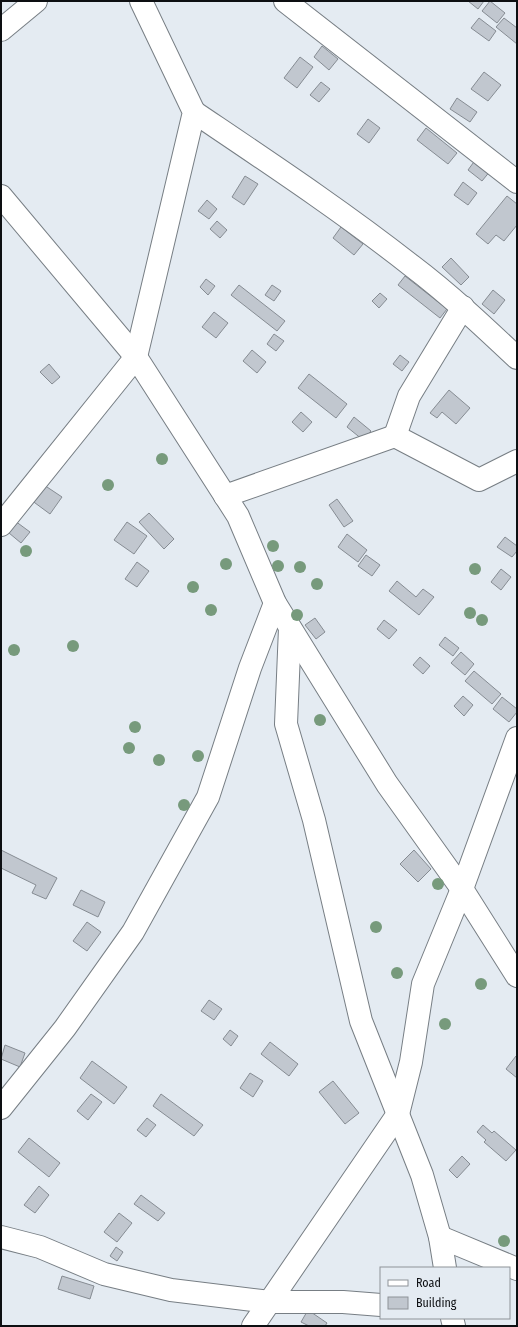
<svg xmlns="http://www.w3.org/2000/svg" width="518" height="1327" font-family="'Fira Sans Condensed',sans-serif">
  <style>
    .building { fill: #c1c7cf; stroke: #868c93 }
    .lines { fill: none; stroke-linecap: round; stroke-linejoin: round }
    .minor-casing { stroke: #777e84; stroke-width: 24 }
    .minor { stroke: #fff; stroke-width: 22 }
    .tree { fill: #779a7c }
  </style>
  <rect width="100%" height="100%" fill="#e4ebf2"/>
  <!-- building -->
  <g class="building">
    <polygon points="468,1 484,1 478,9"/>
    <polygon points="490,1 505,13 497,23 482,11"/>
    <polygon points="479,18 496,31 489,41 471,28"/>
    <polygon points="504,18 517,28 517,44 496,27"/>
    <polygon points="322,46 338,59 329,70 314,57"/>
    <polygon points="300,57 313,67 297,88 284,78"/>
    <polygon points="484,72 501,85 488,101 471,89"/>
    <polygon points="321,82 330,89 319,102 310,95"/>
    <polygon points="457,98 477,112 470,122 450,109"/>
    <polygon points="368,119 380,128 369,143 357,134"/>
    <polygon points="426,128 457,153 448,164 417,140"/>
    <polygon points="476,159 491,170 482,181 468,170"/>
    <polygon points="245,176 258,184 244,205 232,197"/>
    <polygon points="463,182 477,193 468,205 454,195"/>
    <polygon points="507,196 517,204 517,225 504,241 496,235 488,244 476,234"/>
    <polygon points="207,200 217,209 209,219 198,211"/>
    <polygon points="217,221 227,230 220,238 210,229"/>
    <polygon points="341,227 363,244 354,255 333,238"/>
    <polygon points="451,258 469,277 461,285 442,267"/>
    <polygon points="405,276 447,309 440,318 398,285"/>
    <polygon points="206,279 215,286 208,295 200,287"/>
    <polygon points="239,285 285,321 277,331 231,295"/>
    <polygon points="272,285 281,291 274,301 265,295"/>
    <polygon points="493,290 505,300 494,314 482,304"/>
    <polygon points="380,293 387,299 379,308 372,301"/>
    <polygon points="214,312 228,323 216,338 202,327"/>
    <polygon points="274,334 284,341 276,351 267,344"/>
    <polygon points="252,350 266,362 257,373 243,361"/>
    <polygon points="400,355 409,362 402,371 393,364"/>
    <polygon points="49,364 60,377 52,384 40,372"/>
    <polygon points="309,374 347,404 336,418 298,388"/>
    <polygon points="449,390 470,408 456,424 442,412 437,418 430,413"/>
    <polygon points="301,412 312,422 303,432 292,422"/>
    <polygon points="354,417 371,431 363,440 347,427"/>
    <polygon points="38,481 62,497 50,514 27,497"/>
    <polygon points="337,499 353,521 344,527 329,505"/>
    <polygon points="149,513 174,539 164,549 139,522"/>
    <polygon points="11,518 30,532 21,543 3,528"/>
    <polygon points="127,522 147,536 134,554 114,540"/>
    <polygon points="347,534 367,550 358,562 338,547"/>
    <polygon points="505,537 517,546 517,551 512,557 497,547"/>
    <polygon points="366,555 380,565 372,576 358,566"/>
    <polygon points="137,562 149,571 137,587 125,579"/>
    <polygon points="501,569 511,577 501,590 491,582"/>
    <polygon points="397,581 416,597 423,589 434,597 419,615 389,591"/>
    <polygon points="315,618 325,632 316,639 305,625"/>
    <polygon points="384,620 397,630 389,639 377,629"/>
    <polygon points="445,637 459,648 453,656 439,645"/>
    <polygon points="461,652 474,664 465,675 451,663"/>
    <polygon points="420,657 430,666 423,674 413,665"/>
    <polygon points="474,671 501,694 492,704 465,681"/>
    <polygon points="463,696 473,705 464,716 454,706"/>
    <polygon points="502,697 517,709 517,712 509,722 493,709"/>
    <polygon points="1,850 57,878 46,899 32,893 36,885 1,868"/>
    <polygon points="414,850 431,869 418,882 400,864"/>
    <polygon points="81,890 105,902 98,917 73,905"/>
    <polygon points="87,922 101,932 87,951 73,941"/>
    <polygon points="209,1000 222,1009 214,1020 201,1011"/>
    <polygon points="230,1030 238,1036 231,1046 223,1039"/>
    <polygon points="270,1042 298,1064 289,1076 261,1054"/>
    <polygon points="5,1045 25,1053 20,1067 1,1059"/>
    <polygon points="516,1056 517,1056 517,1078 506,1069"/>
    <polygon points="92,1061 127,1087 114,1104 80,1078"/>
    <polygon points="250,1073 263,1081 253,1097 240,1088"/>
    <polygon points="333,1081 359,1113 345,1124 319,1092"/>
    <polygon points="91,1094 102,1102 88,1120 77,1111"/>
    <polygon points="161,1094 203,1125 194,1136 153,1106"/>
    <polygon points="147,1118 156,1125 146,1137 137,1130"/>
    <polygon points="483,1125 492,1133 494,1131 516,1150 506,1161 484,1142 486,1140 477,1132"/>
    <polygon points="29,1138 60,1163 49,1177 18,1152"/>
    <polygon points="462,1156 470,1164 457,1178 449,1170"/>
    <polygon points="39,1186 49,1195 35,1213 24,1205"/>
    <polygon points="141,1195 165,1213 158,1221 134,1204"/>
    <polygon points="119,1213 132,1223 117,1242 104,1232"/>
    <polygon points="116,1247 123,1252 117,1261 110,1256"/>
    <polygon points="62,1276 94,1286 90,1299 58,1289"/>
    <polygon points="308,1310 327,1323 325,1326 309,1326 301,1322"/>
  </g>
  <g class="lines">
    <defs>
      <g id="minor">
        <polyline points="285,1 517,182"/>
        <polyline points="1,30 36,1"/>
        <path d="M194,112c74,50 148,99 218,154 37,28 71,60 105,92"/>
        <polyline points="1,196 136,357 238,516 275,603 387,784 462,889 517,976"/>
        <polyline points="395,436 409,396 463,307"/>
        <polyline points="225,496 395,436 479,480 517,461"/>
        <polyline points="1,525 136,357 194,112 141,1"/>
        <polyline points="290,628 286,724 314,820 361,1021 422,1175 440,1237 445,1268"/>
        <polyline points="1,1108 65,1028 133,932 208,797 250,668 275,603"/>
        <polyline points="1,1237 40,1247 104,1274 171,1290 270,1302 343,1302 381,1305"/>
        <polyline points="440,1237 517,1269"/>
        <polyline points="452,1318 454,1326"/>
        <polyline points="253,1326 398,1114 411,1062 423,984 462,889 517,738"/>
      </g>
    </defs>
    <!-- minor casing -->
    <use href="#minor" class="minor-casing"/>
    <!-- minor -->
    <use href="#minor" class="minor"/>
  </g>
  <!-- trees -->
  <g class="tree">
    <circle cx="162" cy="459" r="6"/>
    <circle cx="108" cy="485" r="6"/>
    <circle cx="273" cy="546" r="6"/>
    <circle cx="26" cy="551" r="6"/>
    <circle cx="226" cy="564" r="6"/>
    <circle cx="278" cy="566" r="6"/>
    <circle cx="300" cy="567" r="6"/>
    <circle cx="475" cy="569" r="6"/>
    <circle cx="317" cy="584" r="6"/>
    <circle cx="193" cy="587" r="6"/>
    <circle cx="211" cy="610" r="6"/>
    <circle cx="470" cy="613" r="6"/>
    <circle cx="297" cy="615" r="6"/>
    <circle cx="482" cy="620" r="6"/>
    <circle cx="73" cy="646" r="6"/>
    <circle cx="14" cy="650" r="6"/>
    <circle cx="320" cy="720" r="6"/>
    <circle cx="135" cy="727" r="6"/>
    <circle cx="129" cy="748" r="6"/>
    <circle cx="198" cy="756" r="6"/>
    <circle cx="159" cy="760" r="6"/>
    <circle cx="184" cy="805" r="6"/>
    <circle cx="438" cy="884" r="6"/>
    <circle cx="376" cy="927" r="6"/>
    <circle cx="397" cy="973" r="6"/>
    <circle cx="481" cy="984" r="6"/>
    <circle cx="445" cy="1024" r="6"/>
    <circle cx="504" cy="1241" r="6"/>
  </g>
  <!-- border -->
  <rect width="518" height="1327" fill="none" stroke="#0d0f12" stroke-width="4"/>
  <!-- legend -->
  <rect x="380" y="1267" width="130" height="52" fill="#e4ebf2" stroke="#8e9398"/>
  <rect x="388" y="1280" width="20" height="6" fill="#ffffff" stroke="#8e9398"/>
  <text x="416" y="1287" font-size="12" fill="#0d0f12">Road</text>
  <rect x="388" y="1297" width="20" height="12" fill="#c1c7cf" stroke="#8e9398"/>
  <text x="416" y="1307" font-size="12" fill="#0d0f12">Building</text>
</svg>
